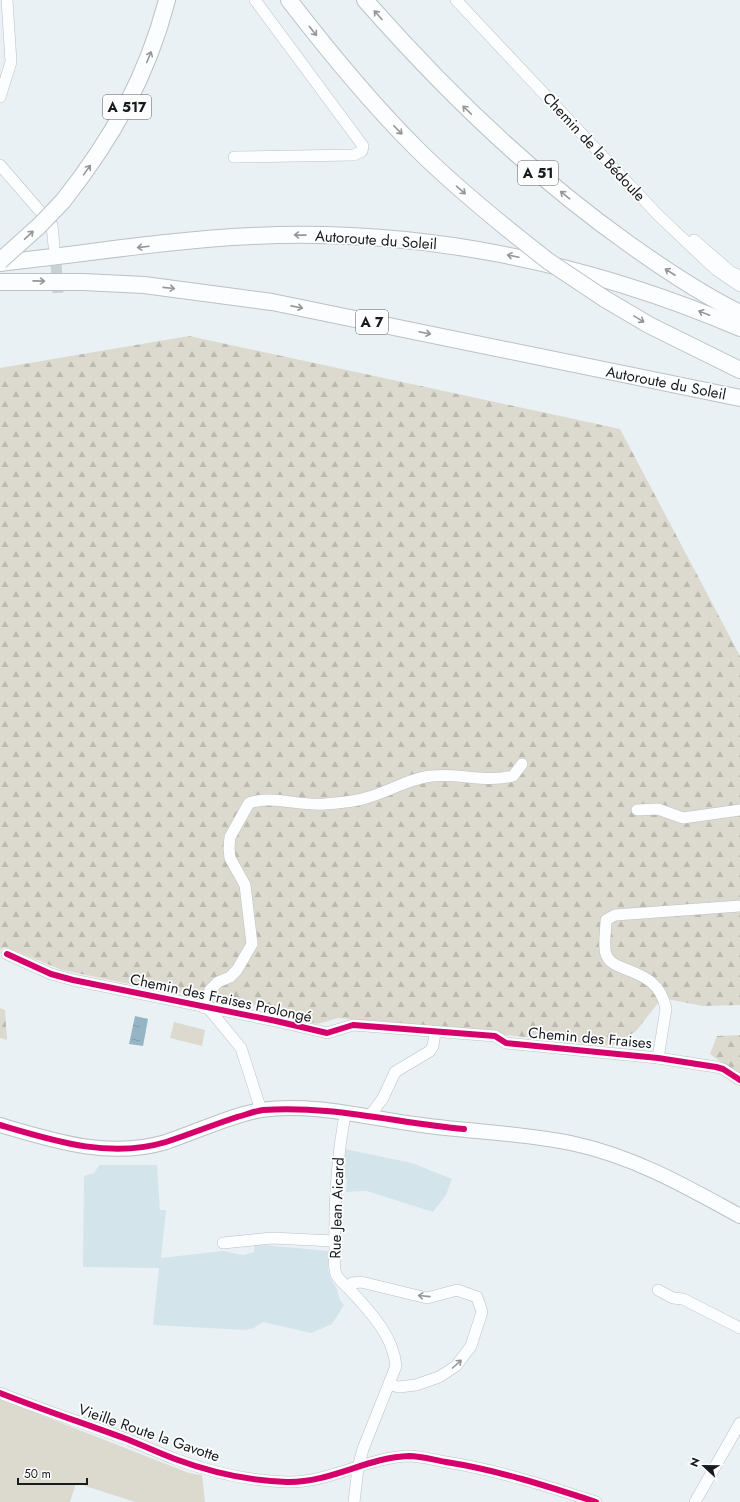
<svg xmlns="http://www.w3.org/2000/svg" width="740" height="1502" font-family="Jost,sans-serif">
  <style>
    .built { fill: #d4e4eb }
    .forest { fill: url(#forest-firs) }
    .park { fill: #dcd9ce }
    .water { fill: url(#water-ripples) }
    .lines { fill: none; stroke-linecap: round; stroke-linejoin: round }
    .minor-tunnel { stroke: #c9d1d5; stroke-width: 11; stroke-dasharray: 11 5.5; stroke-linecap: butt }
    .minor-casing { stroke: #bbc1c4; stroke-width: 12 }
    .major-casing { stroke: #bbc1c4; stroke-width: 16 }
    .highway-casing { stroke: #bbc1c4; stroke-width: 18 }
    .minor { stroke: #fcfdfe; stroke-width: 11 }
    .major { stroke: #fcfdfe; stroke-width: 14 }
    .highway { stroke: #fcfdfe; stroke-width: 16 }
    .highway-bridge-casing { stroke: #bbc1c4; stroke-width: 18; stroke-linecap: butt }
    .highway-bridge { stroke: #fcfdfe; stroke-width: 16 }
    .cycleway-casing { stroke: #fdfdfd; stroke-width: 8 }
    .cycleway { stroke: #d6006c; stroke-width: 6 }
    .oneway { stroke: #949799 }
    .labels { text-anchor: middle; dominant-baseline: central; stroke-width: 3.5; stroke-linejoin: round; paint-order: stroke }
    .shield { fill: #fdfdfd; stroke: #5b5f61; stroke-width: 1 }
    .shield-label { font-size: 14px; font-weight: bold; fill: #161b1e }
    .street-label { font-size: 15px; fill: #161b1e; stroke: #fdfdfd }
  </style>
  <defs>
    <pattern id="forest-firs" width="22" height="20" patternUnits="userSpaceOnUse"><rect width="22" height="20" fill="#dcd9ce"/><path d="M5 1l3.5 6h-7zM16 11l3.5 6h-7z" fill="#bcbab0"/></pattern>
    <pattern id="water-ripples" width="26" height="14" patternUnits="userSpaceOnUse"><rect width="26" height="14" fill="#96b5c4"/><path d="M2 4q2-2 4 0t4 0M15 11q2-2 4 0t4 0" fill="none" stroke="#819ba8"/></pattern>
  </defs>
  <rect width="100%" height="100%" fill="#e9f1f5"/>
  <!-- built -->
  <g class="built">
    <polygon points="345,1149 412,1163 452,1179 446,1195 433,1212 367,1191 346,1192 347,1179 344,1175"/>
    <polygon points="99,1165 157,1165 160,1210 166,1210 161,1258 223,1251 243,1255 254,1252 254,1244 328,1251 328,1270 331,1279 337,1289 340,1300 344,1305 332,1324 311,1333 263,1322 254,1328 245,1330 153,1325 159,1268 83,1267 84,1176 94,1173"/>
  </g>
  <!-- forest -->
  <g class="forest">
    <polygon points="189,336 620,429 740,656 740,1005 703,1006 662,998 636,1031 612,1046 338,1018 317,1024 247,1003 139,986 62,970 5,947 0,950 0,368"/>
    <polygon points="0,1008 5,1010 7,1040 0,1038"/>
    <polygon points="740,1035 740,1075 710,1054 717,1036"/>
  </g>
  <!-- park -->
  <g class="park">
    <polygon points="174,1022 205,1030 202,1046 170,1038"/>
    <polygon points="0,1399 189,1473 202,1475 205,1502 135,1502 76,1483 70,1502 0,1502"/>
  </g>
  <!-- water -->
  <polygon class="water" points="135,1016 148,1019 143,1046 129,1044"/>
  <g class="lines">
    <!-- minor-tunnel -->
    <polyline class="minor-tunnel" points="55,249 58,293"/>
    <defs>
      <g id="minor">
        <polyline points="456,0 658,215 715,269 740,286"/>
        <polyline points="0,97 11,62 7,0"/>
        <polyline points="234,157 354,155 362,151 363,146 255,0"/>
        <polyline points="0,165 52,225 54,246"/>
        <polyline points="694,240 731,272 740,276"/>
        <polyline points="637,810 658,809 683,818 740,810"/>
        <polyline points="7,954 51,974 73,980 276,1021 327,1033 353,1025 495,1036 506,1043 658,1058 716,1067 723,1069 740,1080"/>
        <path d="M204,1008l6,-18 8,-8 12,-5 7,-7 15,-26 -7,-59 -15,-27 -1,-10 1,-11 19,-34c22,-8 50,3 75,1 15,-1 31,-2 45,-7 21,-6 41,-19 63,-21 27,-3 54,7 81,0l9,-12"/>
        <polyline points="209,1009 241,1048 261,1110"/>
        <path d="M658,1058l8,-49c-8,-44 -54,-34 -60,-55 -3,-9 0,-23 0,-34l9,-5 125,-9"/>
        <path d="M345,1114c-8,44 -11,88 -10,132 0,9 -2,20 1,28 3,7 11,12 16,18 20,22 41,44 44,74l-33,83 -5,19 -4,34"/>
        <polyline points="369,1117 383,1098 395,1072 430,1051 433,1046 435,1033"/>
        <polyline points="223,1243 272,1238 334,1241"/>
        <polyline points="347,1287 352,1283 361,1282 427,1298 457,1290 477,1297 482,1312 471,1346 456,1366 439,1377 416,1385 399,1387 390,1385"/>
        <polyline points="658,1290 673,1298 683,1299 740,1328"/>
        <path d="M0,1393c43,17 86,31 129,47 15,6 30,13 46,19 35,13 75,22 112,23 43,1 81,-25 122,-26 12,0 25,4 37,6 51,8 101,24 150,40"/>
        <polyline points="695,1502 740,1423"/>
      </g>
      <path id="major" d="M0,1125c54,16 110,34 166,17 30,-10 65,-27 95,-32 52,-8 110,9 161,15 50,7 103,8 153,19 60,13 112,43 165,72"/>
      <g id="highway">
        <path d="M289,0c40,52 81,102 127,148 29,29 61,56 93,82"/>
        <path d="M365,0c80,91 165,174 264,244 35,25 72,50 111,69"/>
        <path d="M63,201c49,-62 84,-124 104,-201"/>
        <path d="M0,263c84,-9 168,-23 252,-27 168,-8 334,26 488,92"/>
        <polyline points="0,282 83,282 144,285 272,302 740,398"/>
        <polyline points="605,299 649,325 740,370"/>
      </g>
    </defs>
    <!-- minor casing -->
    <use href="#minor" class="minor-casing"/>
    <!-- major casing -->
    <use href="#major" class="major-casing"/>
    <!-- highway casing -->
    <use href="#highway" class="highway-casing"/>
    <!-- minor -->
    <use href="#minor" class="minor"/>
    <!-- major -->
    <use href="#major" class="major"/>
    <!-- highway -->
    <use href="#highway" class="highway"/>
    <defs>
      <g id="highway-bridge">
        <polyline points="509,230 548,261 605,299"/>
        <polyline points="0,261 39,226 63,201"/>
      </g>
    </defs>
    <!-- highway-bridge casing -->
    <use href="#highway-bridge" class="highway-bridge-casing"/>
    <!-- highway-bridge -->
    <use href="#highway-bridge" class="highway-bridge"/>
    <defs>
      <g id="cycleway">
        <polyline points="7,954 51,974 73,980 276,1021 327,1033 353,1025 495,1036 506,1043 658,1058 716,1067 723,1069 740,1080"/>
        <path d="M0,1125c54,16 110,34 166,17 24,-8 47,-17 71,-25 8,-2 18,-6 26,-7 68,-5 134,13 201,19"/>
        <path d="M0,1393c43,17 86,31 129,47 15,6 30,13 46,19 35,13 75,22 112,23 43,1 81,-25 122,-26 12,0 25,4 37,6 51,8 101,24 150,40"/>
      </g>
    </defs>
    <!-- cycleway casing -->
    <use href="#cycleway" class="cycleway-casing"/>
    <!-- cycleway -->
    <use href="#cycleway" class="cycleway"/>
  </g>
  <!-- one-way arrows -->
  <defs><path id="oneway-shaft" d="M-6 0H5M1.5-3L5.5 0L1.5 3" fill="none" stroke-width="1.6" stroke-linecap="round" stroke-linejoin="round"/></defs>
  <g class="oneway">
    <use href="#oneway-shaft" transform="translate(378 15) rotate(-132)"/>
    <use href="#oneway-shaft" transform="translate(313 31) rotate(52)"/>
    <use href="#oneway-shaft" transform="translate(149 57) rotate(-68)"/>
    <use href="#oneway-shaft" transform="translate(467 110) rotate(-136)"/>
    <use href="#oneway-shaft" transform="translate(398 130) rotate(46)"/>
    <use href="#oneway-shaft" transform="translate(87 170) rotate(-54)"/>
    <use href="#oneway-shaft" transform="translate(461 190) rotate(41)"/>
    <use href="#oneway-shaft" transform="translate(565 195) rotate(-141)"/>
    <use href="#oneway-shaft" transform="translate(29 235) rotate(-43)"/>
    <use href="#oneway-shaft" transform="translate(300 235) rotate(-179)"/>
    <use href="#oneway-shaft" transform="translate(143 247) rotate(173)"/>
    <use href="#oneway-shaft" transform="translate(513 256) rotate(-168)"/>
    <use href="#oneway-shaft" transform="translate(670 272) rotate(-147)"/>
    <use href="#oneway-shaft" transform="translate(39 281) rotate(1)"/>
    <use href="#oneway-shaft" transform="translate(169 288) rotate(6)"/>
    <use href="#oneway-shaft" transform="translate(297 307) rotate(11)"/>
    <use href="#oneway-shaft" transform="translate(704 313) rotate(-158)"/>
    <use href="#oneway-shaft" transform="translate(639 319) rotate(31)"/>
    <use href="#oneway-shaft" transform="translate(425 333) rotate(12)"/>
    <use href="#oneway-shaft" transform="translate(424 1296) rotate(-174)"/>
    <use href="#oneway-shaft" transform="translate(457 1364) rotate(-42)"/>
  </g>
  <g class="labels">
    <!-- shield labels -->
    <g class="shield">
      <rect x="103" y="95" width="48" height="24" rx="3"/>
      <rect x="518" y="161" width="40" height="24" rx="3"/>
      <rect x="356" y="310" width="32" height="24" rx="3"/>
    </g>
    <g class="shield-label">
      <text x="127" y="107">A 517</text>
      <text x="538" y="173">A 51</text>
      <text x="372" y="322">A 7</text>
    </g>
    <!-- street labels -->
    <g class="street-label">
      <text transform="translate(594 147) rotate(47)">Chemin de la Bédoule</text>
      <text transform="translate(376 240) rotate(4)">Autoroute du Soleil</text>
      <text transform="translate(666 383) rotate(11)">Autoroute du Soleil</text>
      <text transform="translate(221 998) rotate(12)">Chemin des Fraises Prolongé</text>
      <text transform="translate(590 1038) rotate(5)">Chemin des Fraises</text>
      <text transform="translate(337 1208) rotate(-88)">Rue Jean Aicard</text>
      <text transform="translate(149 1433) rotate(19)">Vieille Route la Gavotte</text>
    </g>
  </g>
  <!-- north arrow -->
  <g transform="translate(704 1466) rotate(292)" stroke="#fdfdfd" stroke-width="3" paint-order="stroke">
  <path d="M0-3L7 15L0 10L-7 15Z" fill="#161b1e"/>
  <text y="-6" font-size="11" font-weight="bold" text-anchor="middle" fill="#161b1e">N</text>
  </g>
  <!-- scale -->
  <path d="M18 1478v6h69v-6" fill="none" stroke="#161b1e" stroke-width="2"/>
  <text x="24" y="1478" font-size="12" fill="#161b1e" stroke="#fdfdfd" stroke-width="3" paint-order="stroke">50 m</text>
</svg>
